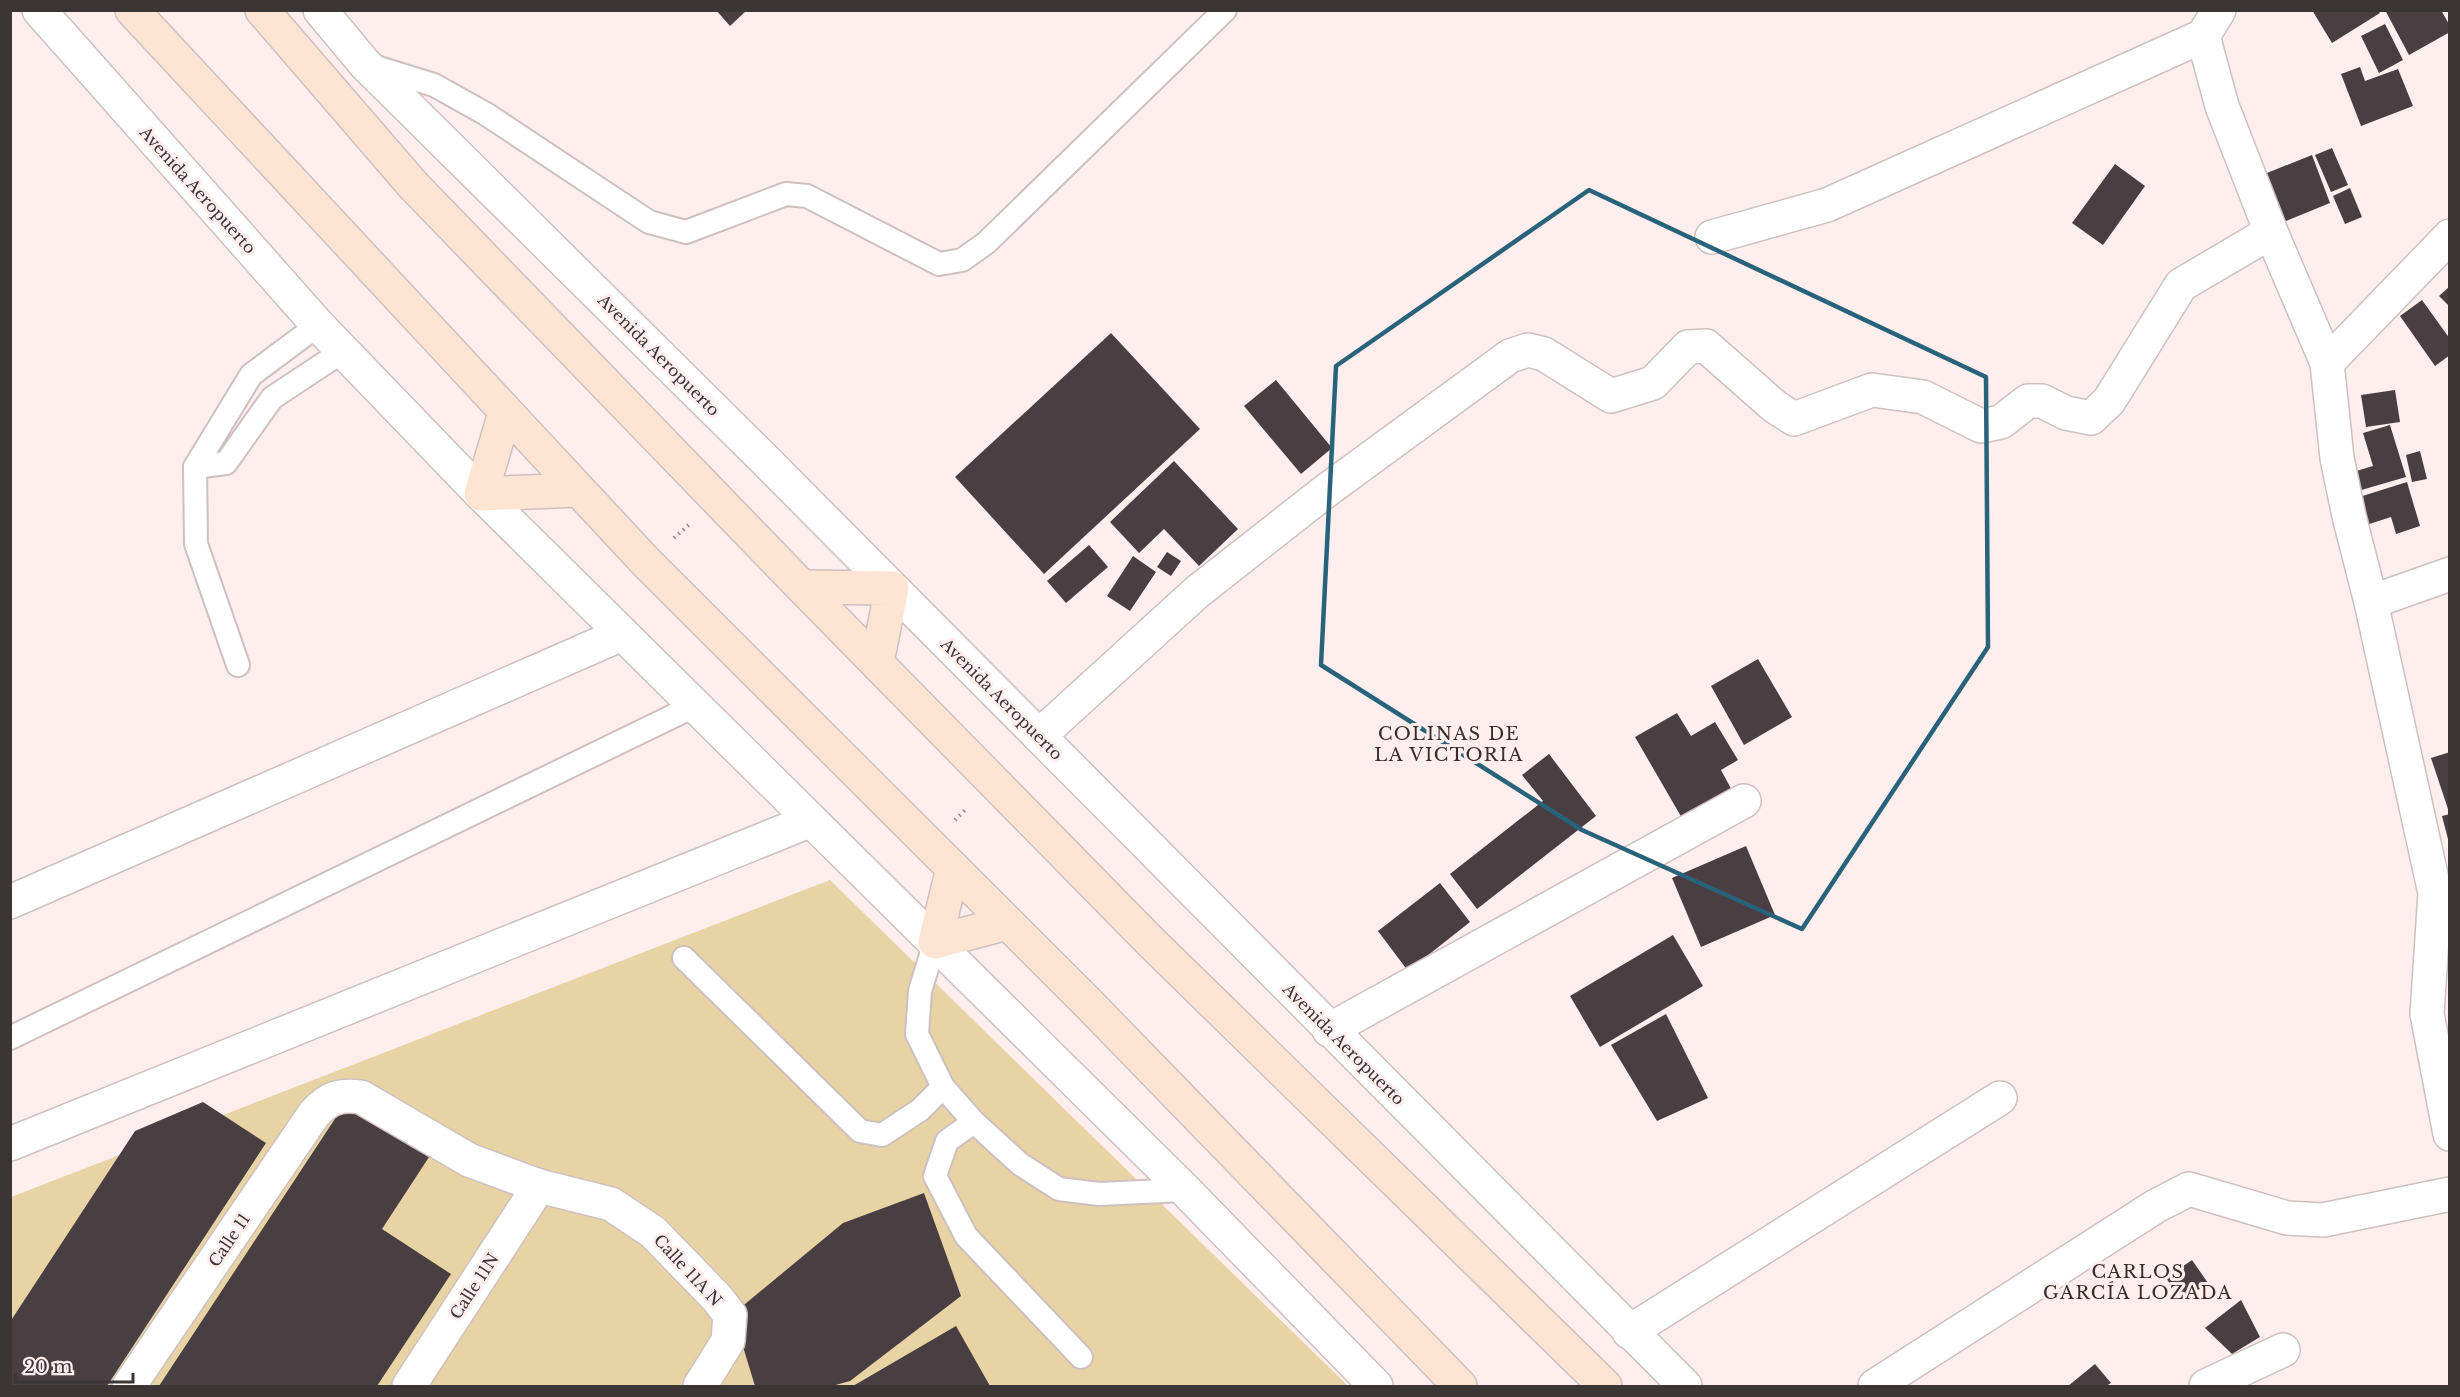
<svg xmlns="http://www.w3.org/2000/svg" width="2460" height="1397" font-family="'Libre Baskerville',serif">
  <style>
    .green { fill: #e8d3a5 }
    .building { fill: #493e42 }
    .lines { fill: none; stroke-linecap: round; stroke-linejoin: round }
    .service-casing { stroke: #cec0bf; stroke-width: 26 }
    .minor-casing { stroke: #cec0bf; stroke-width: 36 }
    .tertiary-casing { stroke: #cec0bf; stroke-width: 36 }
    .secondary-casing { stroke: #cec0bf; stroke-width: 36 }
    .path { stroke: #948a89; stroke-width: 4; stroke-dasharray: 1.5 4.5; stroke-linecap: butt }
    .service { stroke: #fff; stroke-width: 22 }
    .minor { stroke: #fff; stroke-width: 33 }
    .tertiary { stroke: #fff; stroke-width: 33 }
    .secondary { stroke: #fde4d3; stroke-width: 33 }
    .marked { fill: none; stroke: #28637b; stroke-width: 4.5; stroke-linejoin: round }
    .labels { text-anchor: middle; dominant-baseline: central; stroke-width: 6; stroke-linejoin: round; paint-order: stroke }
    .street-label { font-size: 16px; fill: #3b3535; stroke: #feefee }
    .neighbourhood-label { font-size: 18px; letter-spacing: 1.5px; fill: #382d2c; stroke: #feefee }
  </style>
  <rect width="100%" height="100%" fill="#feefee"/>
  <!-- green -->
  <polygon class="green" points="830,880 1348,1386 11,1386 11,1197"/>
  <!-- building -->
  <g class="building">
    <polygon points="716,10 747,10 730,26"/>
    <polygon points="2312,10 2378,10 2380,13 2332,43"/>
    <polygon points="2385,10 2441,10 2450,26 2450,32 2409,55"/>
    <polygon points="2385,24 2403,60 2379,73 2361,36"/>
    <polygon points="2360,67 2365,81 2398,69 2413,106 2361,126 2341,74"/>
    <polygon points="2332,148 2348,185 2331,192 2315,155"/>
    <polygon points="2312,155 2330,203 2281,223 2262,175"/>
    <polygon points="2115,164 2145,186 2103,245 2072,223"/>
    <polygon points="2350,188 2362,217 2345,224 2333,196"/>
    <polygon points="2450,286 2450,307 2439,296"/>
    <polygon points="2422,300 2450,339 2450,355 2435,366 2400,316"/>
    <polygon points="1111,333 1200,429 1044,574 955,477"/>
    <polygon points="1276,380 1332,448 1301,474 1244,406"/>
    <polygon points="2395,390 2400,422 2366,427 2361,395"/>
    <polygon points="2390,425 2406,477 2358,491 2353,472 2373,466 2363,433"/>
    <polygon points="2420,451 2427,479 2412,482 2406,455"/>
    <polygon points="1174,461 1238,529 1199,566 1164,529 1139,553 1110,522"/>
    <polygon points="2407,482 2420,526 2396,534 2391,517 2360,527 2353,499"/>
    <polygon points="1089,545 1108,567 1066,603 1047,581"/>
    <polygon points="1167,552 1181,561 1171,576 1157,567"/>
    <polygon points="1133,556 1156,572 1130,611 1107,596"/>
    <polygon points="1758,659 1792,717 1744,745 1711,686"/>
    <polygon points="1677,713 1691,736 1715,722 1738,760 1721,770 1735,796 1686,825 1635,737"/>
    <polygon points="2450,752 2450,812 2449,812 2431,758"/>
    <polygon points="1549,754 1596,816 1477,909 1450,874 1543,801 1522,775"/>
    <polygon points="2450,814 2450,843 2449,843 2442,816"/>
    <polygon points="1746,846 1775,915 1701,947 1672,878"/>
    <polygon points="1440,883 1470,922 1408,971 1378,931"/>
    <polygon points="1673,935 1703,986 1600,1047 1570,996"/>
    <polygon points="1666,1014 1708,1098 1657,1121 1611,1045"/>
    <polygon points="348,1099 431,1154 382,1229 451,1274 377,1386 159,1386"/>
    <polygon points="203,1102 266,1143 107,1386 10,1386 10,1322 135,1131"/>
    <polygon points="924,1193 961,1296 850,1381 832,1386 755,1386 733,1314 843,1223"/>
    <polygon points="2192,1260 2208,1283 2182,1301 2166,1278"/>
    <polygon points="2241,1300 2260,1337 2232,1354 2205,1328"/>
    <polygon points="956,1326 990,1386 853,1386"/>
    <polygon points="2095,1364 2111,1383 2106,1386 2068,1386"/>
  </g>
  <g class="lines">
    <defs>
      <g id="service">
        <polyline points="369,65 434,85 486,114 649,222 686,232 786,194 807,196 939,264 962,260 986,243 1225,10"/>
        <polyline points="195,467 226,463 272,398 343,351"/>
        <polyline points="238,665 196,544 195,467 251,375 318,325"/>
        <polyline points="935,942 920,991 917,1034 943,1087 974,1122 1020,1164 1059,1189 1099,1194 1185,1190"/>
        <polyline points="684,958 860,1131 882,1135 920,1110 943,1087"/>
        <polyline points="10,1038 694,706"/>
        <polyline points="974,1122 947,1141 935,1176 966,1236 1081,1357"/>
      </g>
      <g id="minor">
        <polyline points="2219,10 2203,36 2222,106 2271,232 2327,363 2337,458 2349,516 2371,602 2435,893 2427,1014 2450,1134"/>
        <polyline points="1712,237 1827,205 2203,36"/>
        <polyline points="2327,363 2450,236"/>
        <polyline points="2371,602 2450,574"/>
        <polyline points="1039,736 1197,592 1327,490 1510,356 1528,350 1544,354 1611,396 1653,383 1688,347 1706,346 1774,406 1794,419 1872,390 1923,397 1981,426 2001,422 2028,401 2042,401 2066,413 2091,418 2109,401 2181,285 2271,232"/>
        <polyline points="10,902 622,634"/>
        <polyline points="1329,1030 1744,801"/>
        <polyline points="10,1144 809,821"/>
        <polyline points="1629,1332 2000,1098"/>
        <path d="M129,1386l185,-272c14,-16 26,-20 47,-17l108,63 70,26 72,18 42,28 64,66 13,17 -2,26 -28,45"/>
        <polyline points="409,1386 539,1186"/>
        <polyline points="1875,1386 2156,1206 2189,1189 2287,1218 2323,1220 2450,1194"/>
        <polyline points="2206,1386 2283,1350"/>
      </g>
      <g id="tertiary">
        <polyline points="39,10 318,325 481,494 1185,1190 1376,1386"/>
        <polyline points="320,10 365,64 765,460 1685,1386"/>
      </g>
      <g id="secondary">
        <polyline points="132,10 646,562 1087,1002 1460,1386"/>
        <polyline points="262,10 413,185 802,587 1150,941 1605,1386"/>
        <polyline points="505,413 481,494 578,490"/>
        <polyline points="802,587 892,588 877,662"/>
        <polyline points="953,868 935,942 1007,923"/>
      </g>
    </defs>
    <!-- service casing -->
    <use href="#service" class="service-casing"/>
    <!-- minor casing -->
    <use href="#minor" class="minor-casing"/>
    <!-- tertiary casing -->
    <use href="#tertiary" class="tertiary-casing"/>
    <!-- secondary casing -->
    <use href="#secondary" class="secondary-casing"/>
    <!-- path -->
    <g class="path">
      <polyline points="674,538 691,523"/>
      <polyline points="955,820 967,808"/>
    </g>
    <!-- service -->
    <use href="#service" class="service"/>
    <!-- minor -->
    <use href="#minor" class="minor"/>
    <!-- tertiary -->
    <use href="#tertiary" class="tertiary"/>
    <!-- secondary -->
    <use href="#secondary" class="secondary"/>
  </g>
  <!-- marked area -->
  <path class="marked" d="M1589,190l397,187 2,270 -186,282 -220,-99 -261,-165 15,-299z"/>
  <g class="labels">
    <!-- street labels -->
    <g class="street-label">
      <text transform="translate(198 190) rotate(48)">Avenida Aeropuerto</text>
      <text transform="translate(659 355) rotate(45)">Avenida Aeropuerto</text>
      <text transform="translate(1002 699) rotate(45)">Avenida Aeropuerto</text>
      <text transform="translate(1344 1044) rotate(45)">Avenida Aeropuerto</text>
      <text transform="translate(229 1240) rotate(-56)">Calle 11</text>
      <text transform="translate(688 1270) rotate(47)">Calle 11A N</text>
      <text transform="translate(474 1286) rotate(-57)">Calle 11N</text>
    </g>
    <!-- neighbourhood labels -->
    <g class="neighbourhood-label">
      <text x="1449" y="734">COLINAS DE<tspan x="1449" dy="21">LA VICTORIA</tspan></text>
      <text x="2138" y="1272">CARLOS<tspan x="2138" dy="21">GARCÍA LOZADA</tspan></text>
    </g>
  </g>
  <!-- border -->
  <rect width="2460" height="1397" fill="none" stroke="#3b3535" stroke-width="24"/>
  <!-- scale -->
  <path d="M15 1373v9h118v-9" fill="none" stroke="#3b3535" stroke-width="3"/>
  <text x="24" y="1373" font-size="18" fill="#3b3535" stroke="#feefee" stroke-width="4.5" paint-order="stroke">20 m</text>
</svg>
